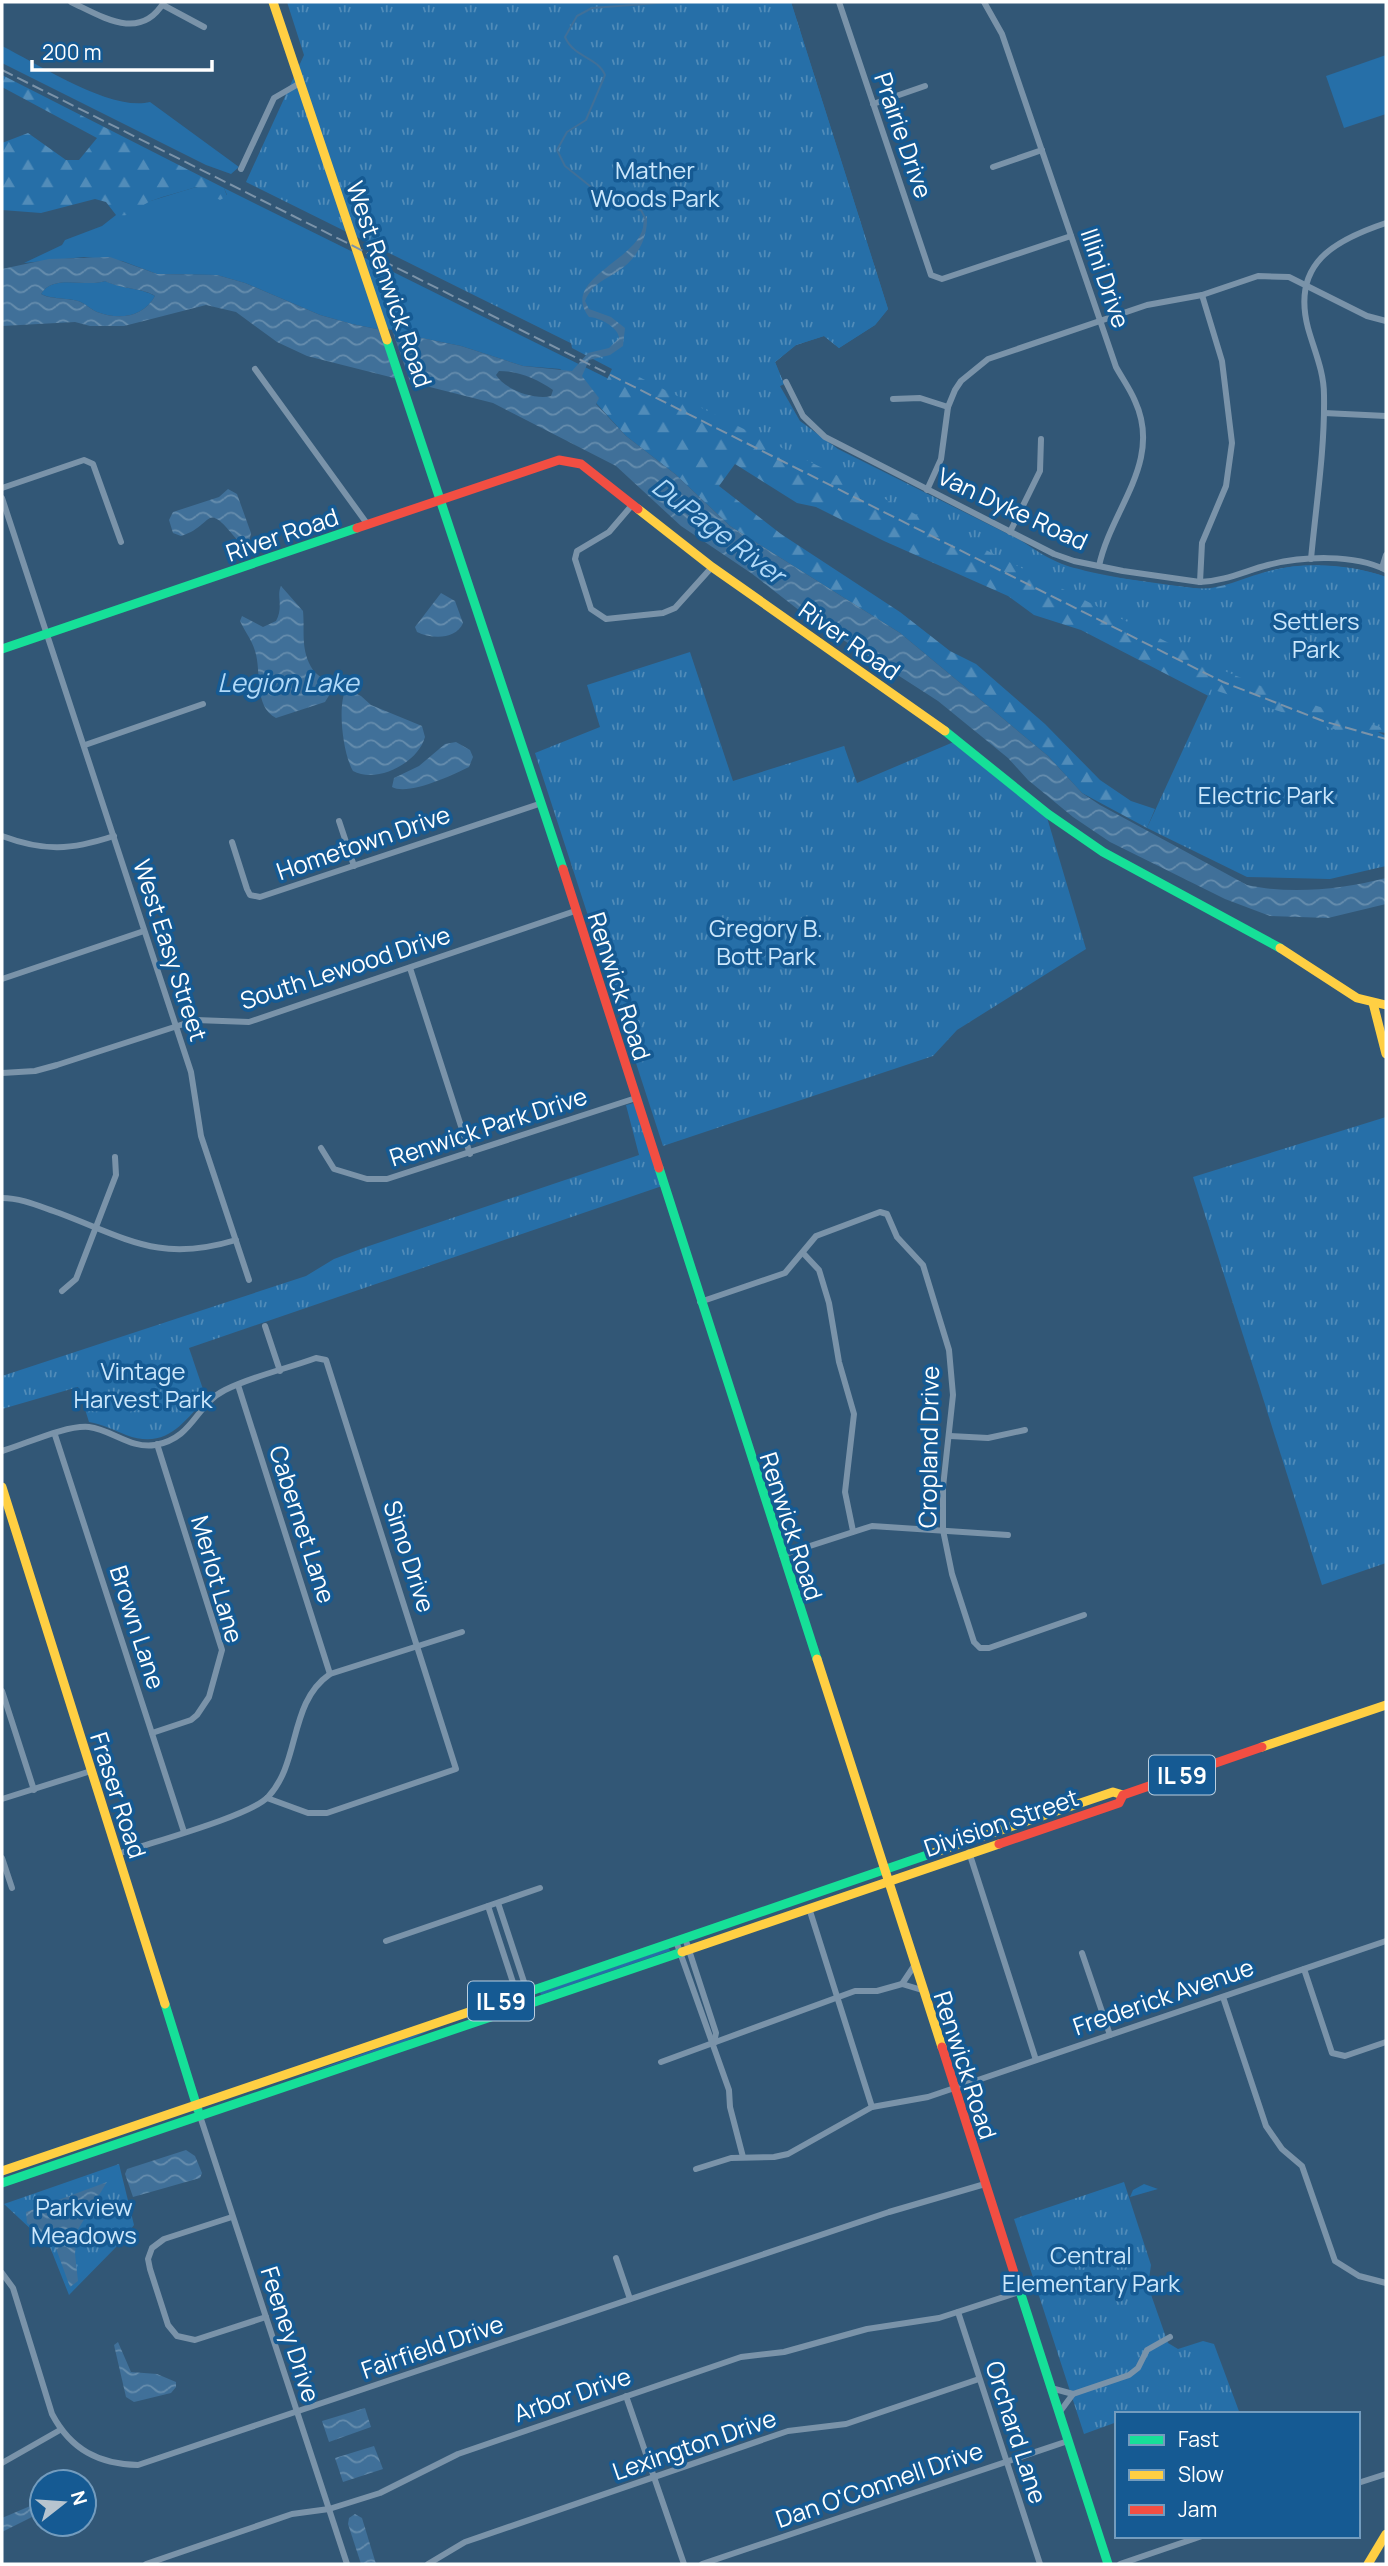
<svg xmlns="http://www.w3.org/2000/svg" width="1388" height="2566" font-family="Manrope,sans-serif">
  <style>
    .grass { fill: #266fa8 }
    .forest { fill: url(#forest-firs) }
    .park { fill: url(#park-tufts) }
    .water { fill: url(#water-waves); fill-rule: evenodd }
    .pier { fill: #325776 }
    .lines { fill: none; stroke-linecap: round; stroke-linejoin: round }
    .stream { stroke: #407099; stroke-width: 2 }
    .street { stroke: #7a93a9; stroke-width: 6 }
    .fast { stroke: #16e098; stroke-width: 9 }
    .slow { stroke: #ffcf43; stroke-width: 9 }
    .jam { stroke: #f24e42; stroke-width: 9 }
    .rail { stroke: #7b93a9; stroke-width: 2; stroke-dasharray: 12 5; stroke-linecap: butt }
    .labels { text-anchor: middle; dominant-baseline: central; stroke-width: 7; stroke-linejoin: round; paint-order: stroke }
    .shield { fill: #155a93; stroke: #b9cedf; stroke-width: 2 }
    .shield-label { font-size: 23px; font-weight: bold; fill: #fff }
    .street-label { font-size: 24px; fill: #fff; stroke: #155a93 }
    .park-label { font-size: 24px; fill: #cbe7fc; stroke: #155a93 }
    .water-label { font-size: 26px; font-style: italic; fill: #b0d9f8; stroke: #155a93 }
  </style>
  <defs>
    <pattern id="forest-firs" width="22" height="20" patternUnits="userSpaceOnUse" patternTransform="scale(1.75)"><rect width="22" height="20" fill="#266fa8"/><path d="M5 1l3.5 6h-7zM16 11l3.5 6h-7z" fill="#518cb9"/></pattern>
    <pattern id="park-tufts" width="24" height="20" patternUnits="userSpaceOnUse" patternTransform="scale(1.75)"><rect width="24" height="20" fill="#266fa8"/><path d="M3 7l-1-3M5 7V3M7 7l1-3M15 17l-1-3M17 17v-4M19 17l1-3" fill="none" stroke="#518cb9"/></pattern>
    <pattern id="water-waves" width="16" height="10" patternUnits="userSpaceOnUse" patternTransform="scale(1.75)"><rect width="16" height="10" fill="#407099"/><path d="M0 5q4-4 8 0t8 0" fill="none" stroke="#668dad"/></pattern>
  </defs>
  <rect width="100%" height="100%" fill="#325776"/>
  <!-- grass -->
  <g class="grass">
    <path d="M2,46c36,18 109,66 148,56l89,65 -8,7 -25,-9 -204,-102z"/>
    <polygon points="1386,55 1386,114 1344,128 1326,76"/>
    <polygon points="196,187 227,195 224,188 609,379 599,398 560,369 523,366 461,346 352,324 320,315 245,283 217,275 157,274 122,261 84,257 24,263 62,245 65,240 102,226 116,215 126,215 147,202"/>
    <path d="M105,281c16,8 38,7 50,15 -12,22 -37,24 -58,16 -7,-3 -12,-9 -19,-11 -11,-3 -29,-2 -37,-7 12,-21 45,-6 64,-13z"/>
    <polygon points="669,1948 670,1951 541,1995 540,1992"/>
    <polygon points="435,2028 404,2042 294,2078"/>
    <polygon points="1144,2184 1158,2189 1130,2197 1133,2190"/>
  </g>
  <!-- forest -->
  <g class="forest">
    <path d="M791,2l97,307 -13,16 -36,23 -15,-12 -28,9 -21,17 9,22 -33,14 -18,3 336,170 130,18c28,-1 48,-13 74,-19 36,-8 79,-5 113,7v156l-8,-1 8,4v20l-137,-39 -168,-87 -47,-15 -26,-19 -124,-55 -68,-34 -19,-4 -62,-39 -16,22 62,48 119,78 50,39 26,13 69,60 55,56 31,21 24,8 -8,19 -65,-35 -34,-37 -148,-123 -170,-107 -55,-52 -49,-38 -30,-33 16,-34 -40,-21 -5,-29z"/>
    <path d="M2,75l222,113 3,8 -7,4 -24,-13c-15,5 -30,8 -45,14 -15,6 -11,16 -35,14l-10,-13 -11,-3 -54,14 -39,-3v-67l26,-10 38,27h13l18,-22 -95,-51z"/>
  </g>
  <!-- park -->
  <g class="park">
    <path d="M287,2h504l97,307 -13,16 -36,23 -15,-12 -28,9 -21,17 9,22 -4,2 20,35 38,28 182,91c14,9 27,18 42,24 25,10 131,28 158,24 17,-2 33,-12 50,-17 36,-10 82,-6 116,6v152l-108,-36 -56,-23 -313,-159 -663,-329 58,-127z"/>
    <polygon points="690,652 733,781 844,746 857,783 956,741 1046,814 1086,949 957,1030 933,1056 663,1146 535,753 600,727 587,685"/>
    <polygon points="1211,689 1386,746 1386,866 1330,879 1247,877 1147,828"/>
    <path d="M638,1102l27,83 -476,163 17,50c-23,25 -40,52 -80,37 -12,-5 -24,-11 -37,-13l-11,-35 -76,22v-33l304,-100 28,-17 32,-12 273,-92 -13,-50z"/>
    <polygon points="1386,1117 1386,1563 1322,1585 1193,1177"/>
    <polygon points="119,2164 134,2225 121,2242 69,2295 50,2247 4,2204"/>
    <polygon points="1124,2182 1151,2265 1148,2286 1168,2343 1178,2349 1203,2341 1214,2344 1240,2414 1117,2414 1117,2422 1084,2434 1014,2219"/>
  </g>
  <!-- water -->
  <g class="water">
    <path d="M647,216c1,23 -10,43 -30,56 -14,9 -24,11 -32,29l4,8 22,8 14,11 -2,18 -13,9 -21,5 -7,16 17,22 -3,6 30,32 49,38 55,52 170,107 148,123 34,37 18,12 147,80c45,10 95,4 139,-7v26l-58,14 -58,-2 -45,-17 -115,-57 -37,-25 -45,-37 -20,-22 -70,-57 -129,-83 -58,-45 -70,-47 -65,-60 -123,-63 -186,-47 -30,-14 -41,-30 -30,-7 -82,21h-34l-15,-4 -73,4v-57l47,-10 61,-2 47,17 60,1 28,8 75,32 32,9 109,22 62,20 49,5 16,-18 21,-5 10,-10c0,-10 -20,-21 -30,-21 -32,-41 62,-59 54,-99zM105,281c15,8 39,7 50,15 -12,22 -37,24 -58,16 -7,-3 -12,-9 -19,-11 -11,-3 -30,-2 -37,-7 12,-21 45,-6 64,-13zM499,371c20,0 38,8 54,19l-2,6c-16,4 -46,-6 -55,-21z"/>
    <path d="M228,489l9,5 14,39 -2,10 -11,-2c-35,-43 -22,-16 -57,-5l-8,-3 -4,-13 4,-8 46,-15z"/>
    <path d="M281,586l22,25c2,21 -3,39 10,59 6,8 16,10 20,19l-8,13 -49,16c-23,-12 -14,-46 -21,-67 -3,-11 -10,-19 -15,-30l2,-5 21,11 13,-6c8,-15 0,-25 5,-35z"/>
    <path d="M441,593l14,8 8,22c-7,17 -32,16 -46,9l-2,-5z"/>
    <path d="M346,689l15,7 10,9 51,21 3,11c-7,26 -48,47 -72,34 -10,-17 -16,-65 -7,-82z"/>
    <path d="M456,742l14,8 3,7 -4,10c-16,8 -61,29 -77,20l2,-9 25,-12 26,-22z"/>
    <polygon points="186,2150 195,2156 202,2173 200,2178 133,2197 125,2174 127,2169"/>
    <polygon points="107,2182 77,2231 75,2254 78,2281 70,2287 54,2243 27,2223 26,2212"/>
    <polygon points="118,2342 131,2372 157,2374 176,2382 176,2387 171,2393 134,2402 126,2397 114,2345"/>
    <polygon points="365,2408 371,2427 329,2442 322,2421"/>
    <polygon points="374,2446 383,2469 343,2482 335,2458"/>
    <polygon points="42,2501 42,2512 2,2532 2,2518"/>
    <polygon points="355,2514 362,2518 376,2564 361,2564 348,2524 349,2518"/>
  </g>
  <!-- pier -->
  <polygon class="pier" points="379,327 392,330 411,384 396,381"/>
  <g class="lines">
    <!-- stream -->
    <path class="stream" d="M645,218l-4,-8 -30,-7 -46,-37 -8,-16 10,-18 19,-12 19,-45c-7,-18 -31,-17 -40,-38l12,-21 15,-8 79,-6"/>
    <!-- street -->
    <g class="street">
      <path d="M71,2c32,15 69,40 93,0"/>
      <polyline points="839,2 931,275 942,279 1071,236"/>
      <path d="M984,2l18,32 114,333c6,11 14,22 19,34 28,61 -24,108 -36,165"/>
      <polyline points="163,5 204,27"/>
      <polyline points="873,104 925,86"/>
      <polyline points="993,167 1042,150"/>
      <polyline points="241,169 274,98 300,83"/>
      <polyline points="255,369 368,525"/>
      <path d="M786,382l17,34 22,21 229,117 20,7 49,10 77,11c25,-1 45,-11 68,-17 35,-9 86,-11 118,5"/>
      <polyline points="893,399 920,398 948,407"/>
      <polyline points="1324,413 1386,416"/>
      <polyline points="2,488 84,460 93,464 121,542"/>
      <polyline points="927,490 941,459 948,407 955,390 961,381 988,359 1147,305 1202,295 1258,276 1289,277 1367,316 1386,321"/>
      <polyline points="2,498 191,1072 201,1136 249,1280"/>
      <polyline points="633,504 609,532 577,551 575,559 591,609 606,619 663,613 675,608 712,567"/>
      <polyline points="1010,532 1040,471 1041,439"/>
      <path d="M1311,559c5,-54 14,-110 13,-164 0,-24 -10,-45 -16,-67 -17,-65 27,-88 78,-105"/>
      <polyline points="1382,568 1386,555"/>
      <polyline points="1200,582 1202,543 1226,486 1232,443 1222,361 1202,295"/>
      <polyline points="85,745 203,704"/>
      <polyline points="339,821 354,866"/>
      <path d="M2,836c43,16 69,14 112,0"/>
      <polyline points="232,842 247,889 250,895 260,897 542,803"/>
      <polyline points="410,968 470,1154"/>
      <polyline points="2,979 144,931"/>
      <polyline points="2,1073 35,1071 57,1065 196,1020 249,1022 575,911"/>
      <polyline points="321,1148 334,1169 367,1179 387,1179 636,1098"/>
      <path d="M2,1198c20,0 39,9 57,15 69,26 101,50 177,27"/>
      <polyline points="803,1253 819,1270 829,1303 839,1362 854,1414 845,1492 853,1531"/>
      <polyline points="62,1291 76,1279 116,1175 115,1157"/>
      <polyline points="700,1302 785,1273 816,1236 880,1212 887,1214 897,1237 923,1265 949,1350 953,1395 943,1487 943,1530 952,1574 974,1642 980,1648 989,1648 1084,1615"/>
      <polyline points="265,1326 280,1371"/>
      <polyline points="238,1385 330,1674"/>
      <polyline points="55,1435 184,1832"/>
      <polyline points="950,1436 988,1438 1025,1430"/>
      <path d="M2,1451c24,-7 63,-26 87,-24 23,3 42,22 66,18 39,-7 40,-40 70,-55 28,-14 61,-21 91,-32l10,2 130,409 -129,44h-19l-41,-15"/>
      <polyline points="782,1555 872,1526 1008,1535"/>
      <polyline points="2,1691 34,1790"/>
      <polyline points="152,1733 191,1720 197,1715 209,1697 222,1650 157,1444"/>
      <polyline points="2,1799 91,1771"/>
      <polyline points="969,1852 1036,2060"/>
      <path d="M118,1854c31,-11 132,-38 150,-57 33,-35 20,-94 62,-123l132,-42"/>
      <polyline points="2,1858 12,1888"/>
      <polyline points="498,1903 528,1994"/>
      <polyline points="488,1906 521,2007"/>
      <polyline points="809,1908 872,2107"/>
      <polyline points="685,1938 716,2033 714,2043"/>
      <polyline points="386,1941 540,1888"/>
      <polyline points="676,1941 729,2090 730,2107 743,2157"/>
      <polyline points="1082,1953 1110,2035"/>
      <polyline points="914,1966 902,1984 922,1990"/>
      <polyline points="1304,1969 1332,2053 1345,2056 1386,2042"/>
      <polyline points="1223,1997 1266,2126 1282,2149 1302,2166 1335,2261 1359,2276 1386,2283"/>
      <polyline points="661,2062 855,1991 877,1991 902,1984"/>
      <polyline points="200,2116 347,2564"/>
      <polyline points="696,2169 731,2158 774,2157 788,2154 872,2107 928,2097 1386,1941"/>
      <polyline points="232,2217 164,2239 152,2248 148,2259 150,2269 168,2325 177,2336 195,2340 266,2317"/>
      <polyline points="616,2258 630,2299"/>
      <path d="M2,2273l11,15 39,126c19,36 47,50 86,51l751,-253 96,-28"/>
      <polyline points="958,2312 1040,2564"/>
      <polyline points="1051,2388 1073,2394"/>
      <polyline points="626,2396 684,2564"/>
      <polyline points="1059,2413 1073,2394 1129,2375 1138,2368 1147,2350 1170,2337"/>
      <polyline points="2,2463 60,2430"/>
      <polyline points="1358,2483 1386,2474"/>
      <polyline points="146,2564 292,2514 329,2509 380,2493 458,2454 741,2357 784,2352 867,2329 939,2318 1019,2292"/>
      <polyline points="428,2564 465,2542 788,2431 846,2424 979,2379"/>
      <polyline points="702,2564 1068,2441"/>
      <polyline points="1120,2564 1202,2536"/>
    </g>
    <!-- fast -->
    <g class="fast">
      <polyline points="387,340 563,869"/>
      <polyline points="2,649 357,528"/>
      <polyline points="945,731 1048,814 1103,852 1280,948"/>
      <polyline points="659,1168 817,1659"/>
      <polyline points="519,1995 930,1854"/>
      <polyline points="165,2004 198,2110"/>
      <polyline points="2,2183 682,1952"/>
      <polyline points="1015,2276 1108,2564"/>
    </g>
    <!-- slow -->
    <g class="slow">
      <polyline points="273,2 387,340"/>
      <polyline points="638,509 712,567 945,731"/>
      <polyline points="1280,948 1357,998 1386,1005"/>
      <polyline points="1373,1003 1386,1054"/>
      <polyline points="2,1487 165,2004"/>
      <polyline points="817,1659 942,2047"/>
      <polyline points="1262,1747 1386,1705"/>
      <polyline points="930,1854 1113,1792 1123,1795"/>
      <polyline points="682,1952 999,1844"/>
      <polyline points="2,2171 519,1995"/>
      <polyline points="1368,2564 1386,2534"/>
    </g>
    <!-- jam -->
    <g class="jam">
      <polyline points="357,528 559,460 581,464 638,509"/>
      <polyline points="563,869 659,1168"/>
      <polyline points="999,1844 1119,1803 1123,1795 1262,1747"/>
      <polyline points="942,2047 1015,2276"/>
    </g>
    <!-- rail -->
    <polyline class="rail" points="2,70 1223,682 1323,721 1386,739"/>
  </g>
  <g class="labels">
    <!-- shield labels -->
    <g class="shield">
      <rect x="1149" y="1755.5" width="66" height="39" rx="5"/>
      <rect x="468" y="1981.5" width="66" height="39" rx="5"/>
    </g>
    <g class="shield-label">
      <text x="1182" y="1775">IL 59</text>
      <text x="501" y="2001">IL 59</text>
    </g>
    <!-- street labels -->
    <g class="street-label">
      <text transform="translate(904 135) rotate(71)">Prairie Drive</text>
      <text transform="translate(1106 278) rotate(71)">Illini Drive</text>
      <text transform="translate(390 284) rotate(71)">West Renwick Road</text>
      <text transform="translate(1013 508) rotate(25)">Van Dyke Road</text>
      <text transform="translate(282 534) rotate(-19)">River Road</text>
      <text transform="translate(850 640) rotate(35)">River Road</text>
      <text transform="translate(363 842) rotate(-19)">Hometown Drive</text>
      <text transform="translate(171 950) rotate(72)">West Easy Street</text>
      <text transform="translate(345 967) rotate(-18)">South Lewood Drive</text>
      <text transform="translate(620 986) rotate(72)">Renwick Road</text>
      <text transform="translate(488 1126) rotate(-18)">Renwick Park Drive</text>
      <text transform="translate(928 1447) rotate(-89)">Cropland Drive</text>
      <text transform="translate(303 1524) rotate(72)">Cabernet Lane</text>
      <text transform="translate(792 1526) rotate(72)">Renwick Road</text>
      <text transform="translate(410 1556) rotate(72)">Simo Drive</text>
      <text transform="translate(218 1579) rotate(74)">Merlot Lane</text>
      <text transform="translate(138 1627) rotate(72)">Brown Lane</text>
      <text transform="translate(119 1795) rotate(72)">Fraser Road</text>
      <text transform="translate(1001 1822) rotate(-19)">Division Street</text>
      <text transform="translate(1163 1996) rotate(-19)">Frederick Avenue</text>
      <text transform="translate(966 2065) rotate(72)">Renwick Road</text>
      <text transform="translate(291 2334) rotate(72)">Feeney Drive</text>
      <text transform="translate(432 2346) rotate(-19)">Fairfield Drive</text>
      <text transform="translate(572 2394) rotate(-19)">Arbor Drive</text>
      <text transform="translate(1017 2432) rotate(72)">Orchard Lane</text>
      <text transform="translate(694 2444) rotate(-19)">Lexington Drive</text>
      <text transform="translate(879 2484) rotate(-19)">Dan O'Connell Drive</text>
    </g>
    <!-- park labels -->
    <g class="park-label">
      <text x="655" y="169">Mather<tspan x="655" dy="28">Woods Park</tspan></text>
      <text x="1316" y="620">Settlers<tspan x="1316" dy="28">Park</tspan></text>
      <text x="1266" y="794">Electric Park</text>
      <text x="766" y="927">Gregory B.<tspan x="766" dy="28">Bott Park</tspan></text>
      <text x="143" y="1370">Vintage<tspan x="143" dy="28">Harvest Park</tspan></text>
      <text x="84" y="2206">Parkview<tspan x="84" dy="28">Meadows</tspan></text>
      <text x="1091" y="2254">Central<tspan x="1091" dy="28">Elementary Park</tspan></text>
    </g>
    <!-- water labels -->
    <g class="water-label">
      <text transform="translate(719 530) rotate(37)">DuPage River</text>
      <text x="288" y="682">Legion Lake</text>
    </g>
  </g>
  <!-- border -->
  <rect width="1388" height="2566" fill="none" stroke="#ffffff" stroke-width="7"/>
  <!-- legend -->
  <rect x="1115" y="2412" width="245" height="126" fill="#155a93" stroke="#739cbe" stroke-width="2"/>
  <rect x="1129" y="2435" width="35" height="10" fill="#16e098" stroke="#739cbe" stroke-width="2"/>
  <text x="1178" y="2447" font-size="21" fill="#ffffff">Fast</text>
  <rect x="1129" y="2470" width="35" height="10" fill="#ffcf43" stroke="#739cbe" stroke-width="2"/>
  <text x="1178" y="2482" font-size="21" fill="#ffffff">Slow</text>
  <rect x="1129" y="2505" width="35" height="10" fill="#f24e42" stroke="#739cbe" stroke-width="2"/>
  <text x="1178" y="2517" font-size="21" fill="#ffffff">Jam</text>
  <!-- north arrow -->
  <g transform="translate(63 2503) rotate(73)"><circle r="33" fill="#155a93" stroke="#739cbe" stroke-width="2"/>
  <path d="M0-5L12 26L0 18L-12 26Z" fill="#b7c4cf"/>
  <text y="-10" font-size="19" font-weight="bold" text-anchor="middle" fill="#ffffff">N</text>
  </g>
  <!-- scale -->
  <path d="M32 60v10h180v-10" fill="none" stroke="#ffffff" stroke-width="3.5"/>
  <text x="42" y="60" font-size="21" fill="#ffffff" stroke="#155a93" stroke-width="5" paint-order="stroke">200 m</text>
</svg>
